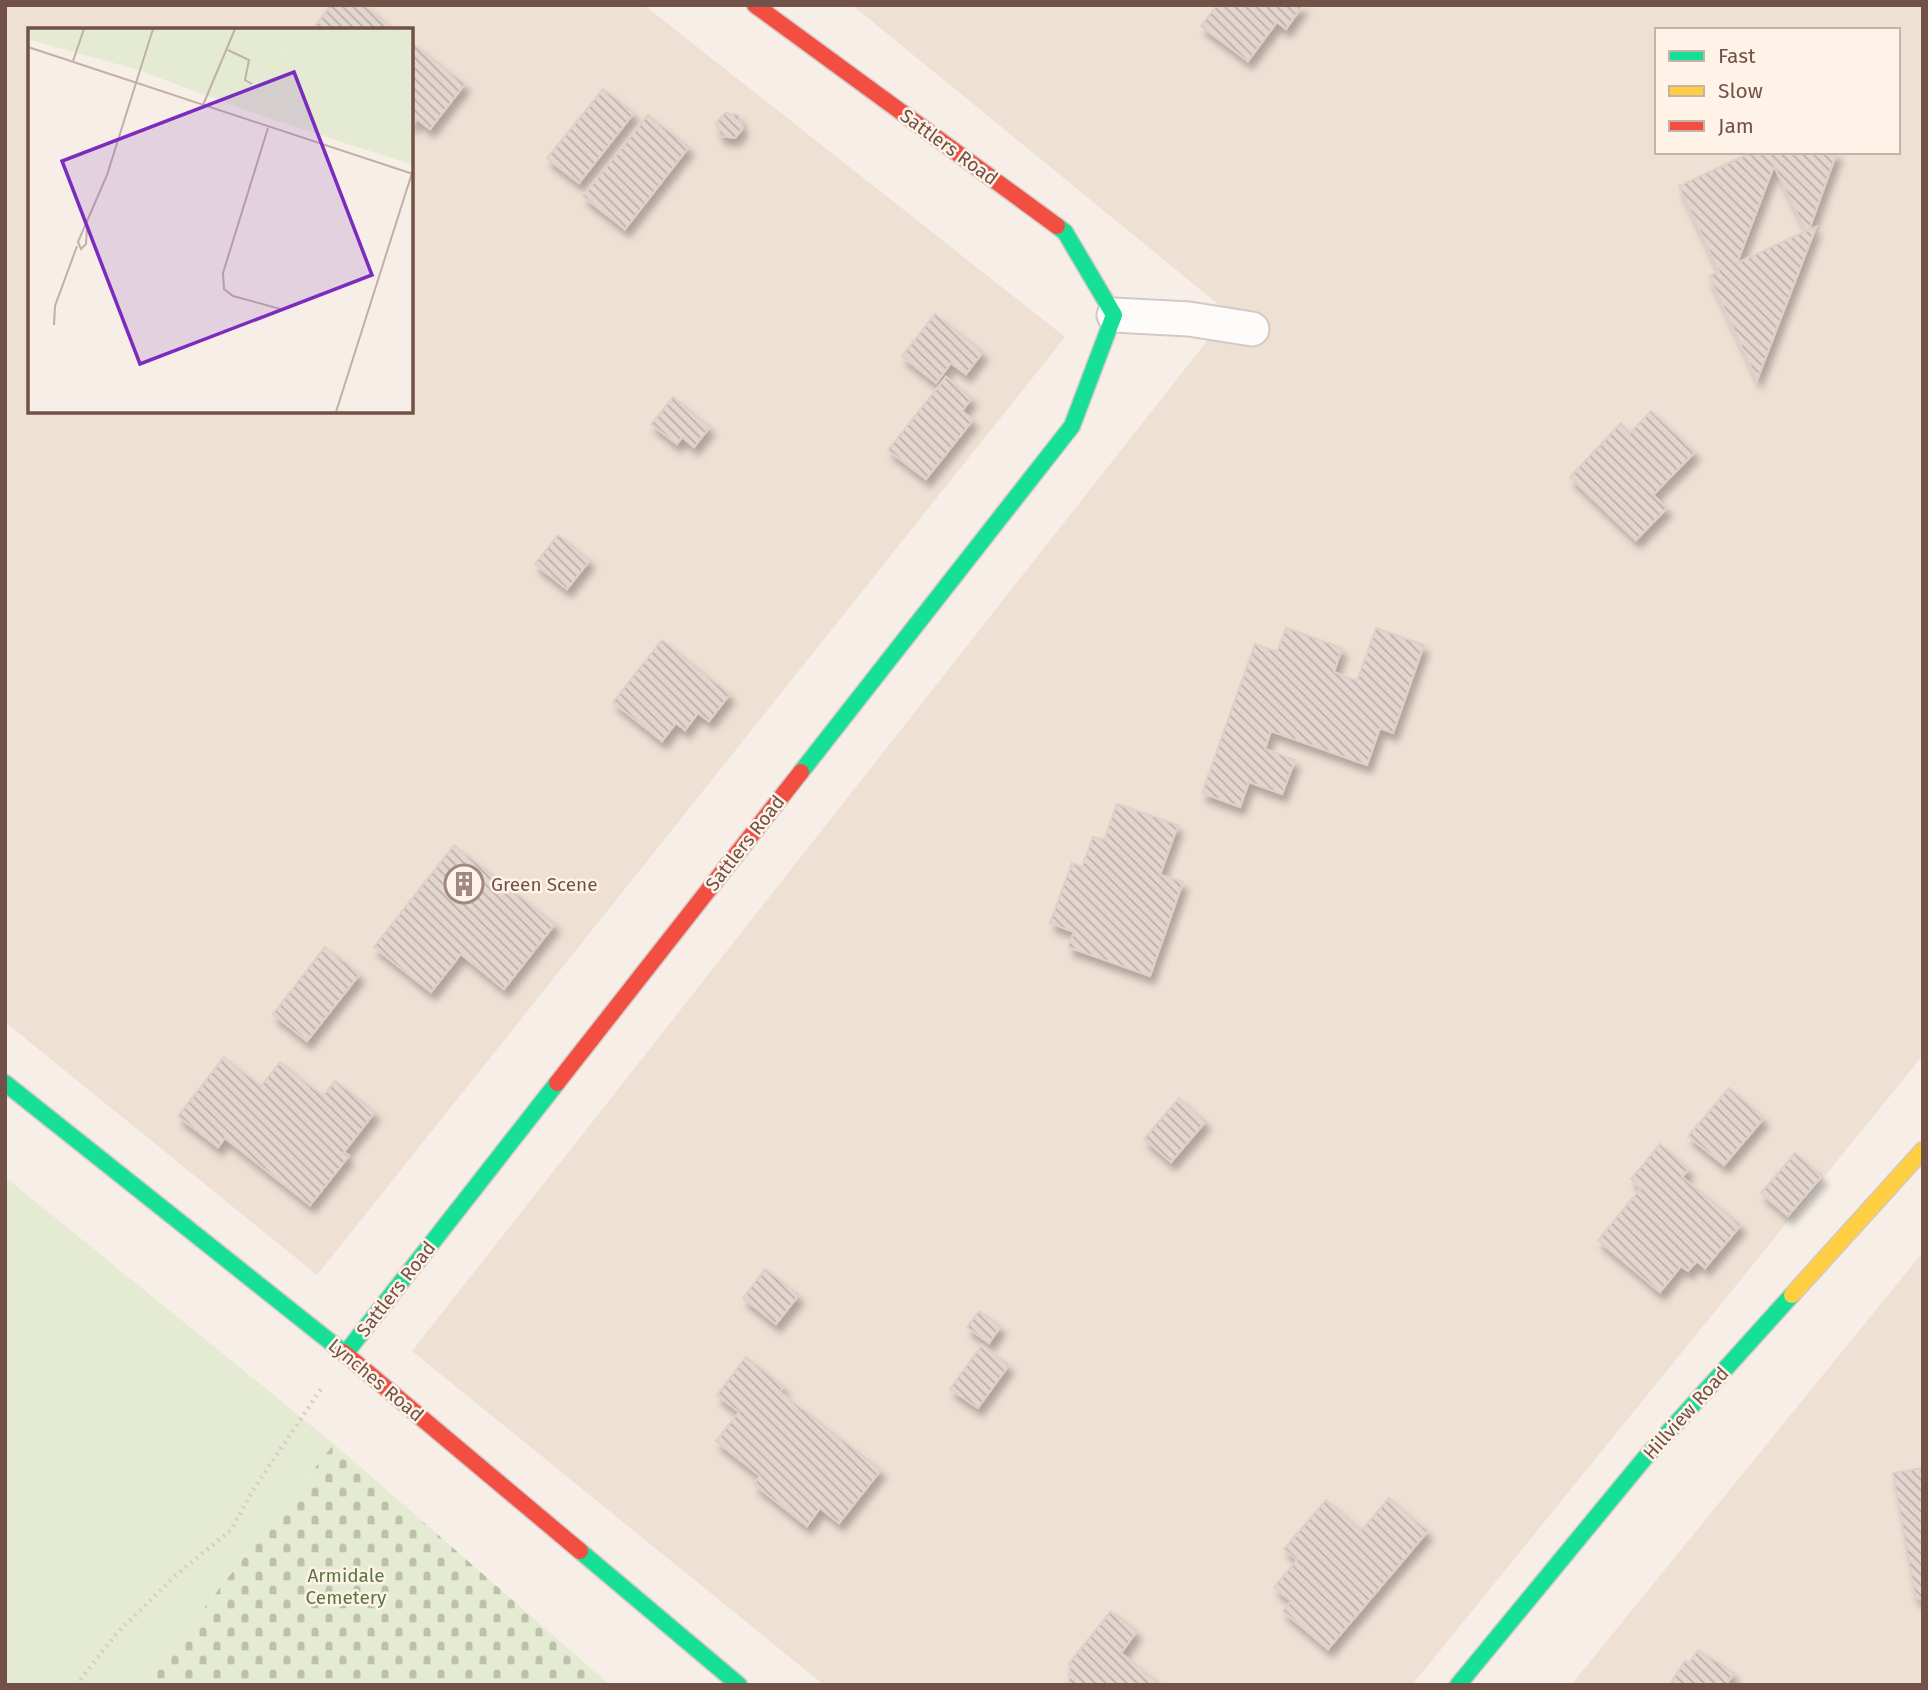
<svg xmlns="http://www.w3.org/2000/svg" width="1928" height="1690" font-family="'Fira Sans',sans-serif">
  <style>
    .residential { fill: #efe0d4; fill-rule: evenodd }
    .grass { fill: #e4ebd2 }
    .cemetery { fill: url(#cemetery-stones) }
    .building { fill: url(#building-back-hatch); stroke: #ded0ca; stroke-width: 2; fill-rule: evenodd; filter: url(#shadow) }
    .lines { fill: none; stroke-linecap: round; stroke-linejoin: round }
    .street-casing { stroke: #d4c9c4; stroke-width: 37 }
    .fast-casing { stroke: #d4c9c4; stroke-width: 19 }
    .slow-casing { stroke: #d4c9c4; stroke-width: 19 }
    .jam-casing { stroke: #d4c9c4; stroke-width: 19 }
    .path { stroke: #d7ccc8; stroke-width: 4.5; stroke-dasharray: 2 5; stroke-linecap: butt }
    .street { stroke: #fefcfb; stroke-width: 33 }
    .fast { stroke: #16e098; stroke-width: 16 }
    .slow { stroke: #ffcf43; stroke-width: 16 }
    .jam { stroke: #f24e42; stroke-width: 16 }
    .labels { text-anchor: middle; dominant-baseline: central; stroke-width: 5; stroke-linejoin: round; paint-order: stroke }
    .street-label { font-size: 19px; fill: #725248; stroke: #fff2e6 }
    .poi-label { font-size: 19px; fill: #725248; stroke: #fff2e6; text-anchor: start }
    .park-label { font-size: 19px; fill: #577841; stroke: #fff2e6 }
    .inset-road { fill: none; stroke: #c1b0a7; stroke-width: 2 }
    .view { fill: #7b2cbf; fill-opacity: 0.15; stroke: #7b2cbf; stroke-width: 3.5 }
    .inset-edge { fill: none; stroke: #725248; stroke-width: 3.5 }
  </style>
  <defs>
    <pattern id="cemetery-stones" width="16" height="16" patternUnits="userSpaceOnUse" patternTransform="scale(1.75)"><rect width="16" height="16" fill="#e4ebd2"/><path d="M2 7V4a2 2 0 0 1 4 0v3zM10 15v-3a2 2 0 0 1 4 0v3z" fill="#bdc1ac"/></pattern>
    <pattern id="building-back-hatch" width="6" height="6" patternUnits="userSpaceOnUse" patternTransform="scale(1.75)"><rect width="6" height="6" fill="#e2d6cf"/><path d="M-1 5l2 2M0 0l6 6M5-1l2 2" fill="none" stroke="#bcb0aa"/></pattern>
    <filter id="shadow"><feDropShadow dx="4.5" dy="8" stdDeviation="3.5" flood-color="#0004"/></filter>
  </defs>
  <rect width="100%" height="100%" fill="#f6eee7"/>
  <!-- residential -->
  <g class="residential">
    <path d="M644,5l421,332 -748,938 -312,-253v-1016zM30,30h381v381h-381z"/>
    <path d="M852,5h1071v1050l-511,630h-588l-412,-334 817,-1038zM1657,30h241v122h-241z"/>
    <polygon points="1923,1252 1923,1685 1571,1685"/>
  </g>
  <!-- grass -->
  <polygon class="grass" points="5,1177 334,1444 143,1685 5,1685"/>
  <!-- cemetery -->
  <polygon class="cemetery" points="334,1444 610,1685 143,1685"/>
  <!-- building -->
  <g class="building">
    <polygon points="331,5 364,5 395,30 312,30"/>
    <polygon points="1217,5 1303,5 1286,29 1277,22 1248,61 1201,26"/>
    <polygon points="411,42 465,84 430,129 417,119 411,126"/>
    <polygon points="603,89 634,113 579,183 547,158"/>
    <polygon points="725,113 738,115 743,128 735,138 721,136 716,123"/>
    <polygon points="648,115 689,147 625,229 583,196"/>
    <path d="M1752,152h85l-28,78 7,-3 -59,153 -48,-104 10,-4 -40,-86zM1774,166l32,65 -69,32z"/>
    <polygon points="935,314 983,352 966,374 951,363 936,383 902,356"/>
    <polygon points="946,377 972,398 962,411 973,420 926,479 888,450"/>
    <polygon points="673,397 710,427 694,447 682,437 677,444 651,424"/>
    <polygon points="1651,411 1695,452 1653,495 1667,508 1636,540 1570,477 1621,423 1630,433"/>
    <polygon points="558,535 590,560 567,589 535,564"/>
    <polygon points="1286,628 1342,648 1334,672 1357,681 1376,628 1424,645 1393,733 1380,728 1367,765 1271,731 1265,749 1295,760 1282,794 1249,782 1240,807 1202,793 1255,644 1277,652"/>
    <polygon points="662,640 730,694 709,721 698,713 685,730 676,723 662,741 613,702"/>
    <polygon points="1117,804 1178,825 1160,875 1183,882 1150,976 1068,947 1074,932 1050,923 1072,863 1082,867 1093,837 1104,840"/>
    <polygon points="454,845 555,924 504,989 461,954 431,992 374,947"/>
    <polygon points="325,947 360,974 307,1041 273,1014"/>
    <polygon points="224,1057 261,1086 280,1062 323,1096 335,1081 375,1112 344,1152 349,1156 310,1205 225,1138 218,1147 178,1116"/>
    <polygon points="1729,1088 1764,1118 1724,1165 1688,1136"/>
    <polygon points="1179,1098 1206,1121 1171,1162 1144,1139"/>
    <polygon points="1660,1144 1689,1169 1682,1177 1741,1225 1705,1268 1697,1261 1688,1271 1681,1266 1660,1292 1598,1240 1641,1188 1631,1179"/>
    <polygon points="1795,1153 1822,1176 1788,1216 1761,1193"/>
    <polygon points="765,1269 799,1295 776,1324 743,1298"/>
    <polygon points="979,1311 1001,1326 989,1343 967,1327"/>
    <polygon points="982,1345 1009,1365 978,1408 950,1389"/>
    <polygon points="746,1357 784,1387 780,1392 881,1470 839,1523 820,1508 807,1526 754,1484 760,1476 716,1441 739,1412 717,1395"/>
    <polygon points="1923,1468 1923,1601 1915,1596 1893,1473"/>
    <polygon points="1389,1498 1428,1531 1328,1649 1283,1611 1291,1601 1274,1587 1297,1560 1284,1549 1326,1500 1362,1530"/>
    <polygon points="1111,1611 1137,1631 1121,1653 1161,1685 1069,1685 1070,1662"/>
    <polygon points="1698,1650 1734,1673 1726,1685 1669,1685 1685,1661 1689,1663"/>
  </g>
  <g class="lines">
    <defs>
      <polyline id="street" points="1114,315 1189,319 1252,329"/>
      <g id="fast">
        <polyline points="801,772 1072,426 1114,315 1065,232 1057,226"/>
        <polyline points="5,1083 343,1352"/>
        <polyline points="345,1354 557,1083"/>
        <polyline points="580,1551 739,1685"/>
        <polyline points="1458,1685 1644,1459 1792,1295"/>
      </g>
      <polyline id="slow" points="1792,1295 1923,1150"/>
      <g id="jam">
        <polyline points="755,5 1057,226"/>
        <polyline points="557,1083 801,772"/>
        <polyline points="343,1352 580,1551"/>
      </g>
    </defs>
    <!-- street casing -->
    <use href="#street" class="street-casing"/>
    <!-- fast casing -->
    <use href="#fast" class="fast-casing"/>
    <!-- slow casing -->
    <use href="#slow" class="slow-casing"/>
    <!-- jam casing -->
    <use href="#jam" class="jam-casing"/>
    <!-- path -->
    <polyline class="path" points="76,1685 117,1633 175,1576 231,1530 253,1490 323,1386"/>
    <!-- street -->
    <use href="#street" class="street"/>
    <!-- fast -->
    <use href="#fast" class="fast"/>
    <!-- slow -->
    <use href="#slow" class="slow"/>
    <!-- jam -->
    <use href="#jam" class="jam"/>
  </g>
  <!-- icons -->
  <defs>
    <symbol id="building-ring" viewBox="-11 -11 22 22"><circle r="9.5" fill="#fff2e6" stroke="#a08980" stroke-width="1.5"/><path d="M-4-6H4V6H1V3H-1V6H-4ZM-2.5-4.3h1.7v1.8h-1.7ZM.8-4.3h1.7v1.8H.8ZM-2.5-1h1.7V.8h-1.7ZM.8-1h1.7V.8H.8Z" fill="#a08980"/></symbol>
  </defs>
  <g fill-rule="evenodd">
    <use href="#building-ring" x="442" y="862" width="44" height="44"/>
  </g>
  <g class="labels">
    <!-- street labels -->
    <g class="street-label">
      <text transform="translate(949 147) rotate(36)">Sattlers Road</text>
      <text transform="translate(745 843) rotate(-52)">Sattlers Road</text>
      <text transform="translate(396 1289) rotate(-52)">Sattlers Road</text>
      <text transform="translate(376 1380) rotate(40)">Lynches Road</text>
      <text transform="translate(1686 1413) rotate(-48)">Hillview Road</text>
    </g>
    <!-- poi labels -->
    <g class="poi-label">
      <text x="491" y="884">Green Scene</text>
    </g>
    <!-- park labels -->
    <g class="park-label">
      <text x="346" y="1575">Armidale<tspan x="346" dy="22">Cemetery</tspan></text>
    </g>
  </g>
  <!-- overview -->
  <g transform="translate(28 28)">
    <rect width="385" height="385" fill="#f6eee7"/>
    <path d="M265,1h120v136l-148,-48z" fill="#e4ebd2"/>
    <path d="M0,1h265l-28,88 -127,-47 -110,-31z" fill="#e4ebd2"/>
    <path class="inset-road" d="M0,19l385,127M200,22l21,10 -4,20 7,4M45,33l11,-32M175,77l32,-76M240,100l-45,145 1,16 9,7 51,14M59,200l-1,16 -5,5 -3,-7 29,-67 46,-146M26,297l1,-19 22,-60M308,384l76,-239"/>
    <path class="view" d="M266,44l78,203 -232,89 -78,-203z"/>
    <rect width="385" height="385" class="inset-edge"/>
  </g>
  <!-- border -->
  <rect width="1928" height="1690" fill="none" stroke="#725248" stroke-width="14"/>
  <!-- legend -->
  <rect x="1655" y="28" width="245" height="126" fill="#fff2e6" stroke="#c7b2a7" stroke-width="2"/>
  <rect x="1669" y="51" width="35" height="10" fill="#16e098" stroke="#c7b2a7" stroke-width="2"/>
  <text x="1718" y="63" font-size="21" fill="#725248">Fast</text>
  <rect x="1669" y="86" width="35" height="10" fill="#ffcf43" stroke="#c7b2a7" stroke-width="2"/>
  <text x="1718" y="98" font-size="21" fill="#725248">Slow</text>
  <rect x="1669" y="121" width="35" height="10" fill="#f24e42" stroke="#c7b2a7" stroke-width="2"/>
  <text x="1718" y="133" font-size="21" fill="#725248">Jam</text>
</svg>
